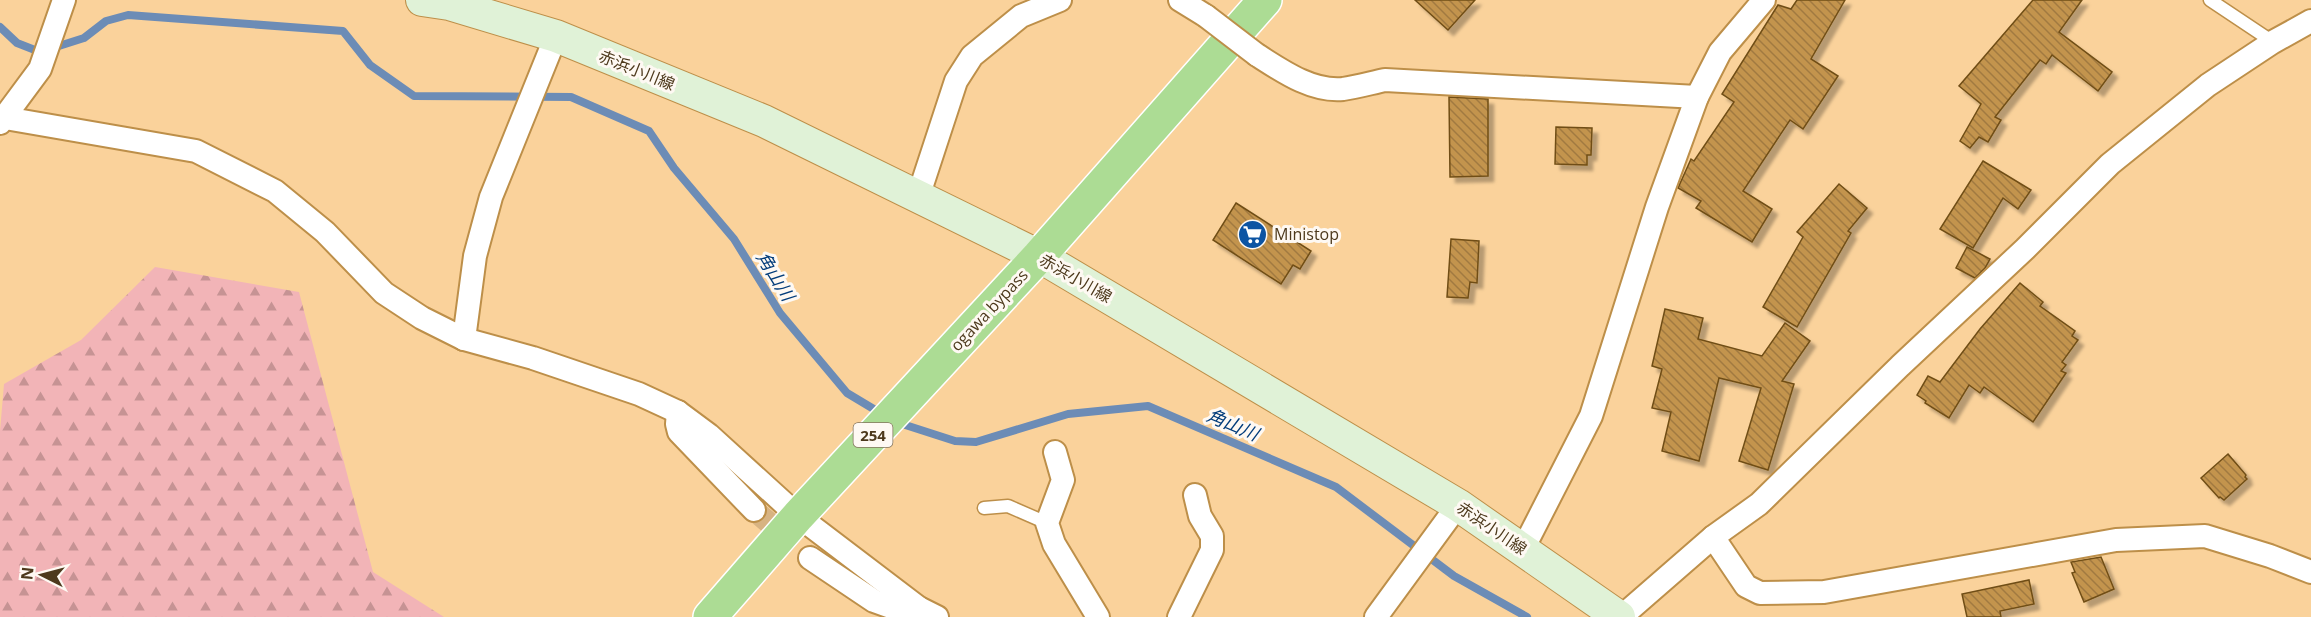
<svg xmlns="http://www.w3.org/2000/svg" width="2311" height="617" font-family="'Open Sans','Noto Sans JP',sans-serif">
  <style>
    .forest { fill: url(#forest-firs) }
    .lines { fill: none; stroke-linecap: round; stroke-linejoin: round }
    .stream { stroke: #6c8cb6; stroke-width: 8 }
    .building { fill: url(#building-back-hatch); stroke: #704e16; stroke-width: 1.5; filter: url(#shadow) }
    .minor-tunnel { stroke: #d7b382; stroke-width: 22; stroke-dasharray: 22 11; stroke-linecap: butt }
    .service-casing { stroke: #bd8f49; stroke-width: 15 }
    .minor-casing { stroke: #bd8f49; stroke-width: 26 }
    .secondary-casing { stroke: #bd8f49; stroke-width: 34 }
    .trunk-casing { stroke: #fff; stroke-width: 36 }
    .service { stroke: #fff; stroke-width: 12 }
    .minor { stroke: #fff; stroke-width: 22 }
    .secondary { stroke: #e0f2d7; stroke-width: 32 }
    .trunk { stroke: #acdc94; stroke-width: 33 }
    .minor-bridge-casing { stroke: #bd8f49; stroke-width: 26; stroke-linecap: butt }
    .minor-bridge { stroke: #fff; stroke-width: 22 }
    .labels { text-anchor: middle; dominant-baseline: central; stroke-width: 6; stroke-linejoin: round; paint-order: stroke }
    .shield { fill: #fef9f3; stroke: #82735c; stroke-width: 1.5 }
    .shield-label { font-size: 15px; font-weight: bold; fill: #4d391c }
    .street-label { font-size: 16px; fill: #4d391c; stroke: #fef9f3 }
    .poi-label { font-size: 16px; fill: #4d391c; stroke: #fef9f3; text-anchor: start }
    .water-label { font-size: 18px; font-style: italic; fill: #033d7b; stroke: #fef9f3 }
  </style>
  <defs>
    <pattern id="forest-firs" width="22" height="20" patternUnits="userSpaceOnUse" patternTransform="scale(1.5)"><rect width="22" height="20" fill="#f2b4b7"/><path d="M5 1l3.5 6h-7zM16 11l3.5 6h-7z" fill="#c69394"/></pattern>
    <pattern id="building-back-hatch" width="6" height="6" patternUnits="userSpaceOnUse" patternTransform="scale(1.5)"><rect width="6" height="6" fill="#c3944e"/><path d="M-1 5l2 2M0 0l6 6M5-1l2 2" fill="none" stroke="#a17a40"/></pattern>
    <filter id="shadow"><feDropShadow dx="5.5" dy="5.5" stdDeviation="1.5" flood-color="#0004"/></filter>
  </defs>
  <rect width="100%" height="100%" fill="#fad29b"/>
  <!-- forest -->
  <polygon class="forest" points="155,267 299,292 373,572 444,617 0,617 0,431 4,384 81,340"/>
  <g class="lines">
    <!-- stream -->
    <g class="stream">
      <polyline points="0,27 17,43 40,52 84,38 106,21 128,15 343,31 370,65 414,96 571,97 649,131 674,168 734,239 780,313 847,393 882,414"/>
      <polyline points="896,422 955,441 976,442 1068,414 1148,406 1336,487 1454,576 1527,617"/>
    </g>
  </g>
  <!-- building -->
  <g class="building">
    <polygon points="1415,0 1475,0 1448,30"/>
    <polygon points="1797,0 1845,0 1811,59 1838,76 1803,129 1790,120 1743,191 1772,209 1752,242 1696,208 1701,201 1678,188 1691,159 1694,161 1734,102 1722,94 1778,5 1791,9"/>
    <polygon points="2033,0 2082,0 2059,32 2112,72 2098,91 2052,55 2046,64 2040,60 1995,117 2001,120 1988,142 1979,137 1970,148 1960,141 1981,104 1959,86"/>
    <polygon points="1449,97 1488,99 1488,176 1450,177"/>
    <polygon points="1556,127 1592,128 1591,155 1587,155 1587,165 1555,164"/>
    <polygon points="1983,161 2031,190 2018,209 2003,198 1973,248 1940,229"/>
    <polygon points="1839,184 1867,208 1848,231 1851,233 1797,327 1763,307 1803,237 1797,232"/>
    <polygon points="1236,203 1311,251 1300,269 1293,265 1281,284 1213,240"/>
    <polygon points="1451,239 1479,241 1477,283 1470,282 1468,298 1447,297"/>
    <polygon points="1967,247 1990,259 1985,268 1975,278 1956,268"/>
    <polygon points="2020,283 2043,302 2040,306 2075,331 2072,336 2078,340 2062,362 2066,365 2061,371 2066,373 2033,422 1984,387 1980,393 1969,385 1949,418 1925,403 1926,401 1917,395 1928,376 1940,382 1980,329"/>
    <polygon points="1665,309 1703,318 1698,339 1762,356 1785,323 1810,341 1782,381 1794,384 1768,470 1739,461 1761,388 1719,378 1699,461 1662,451 1671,412 1652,408 1662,369 1652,366"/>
    <polygon points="2228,454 2246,475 2245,477 2247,479 2224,500 2220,497 2219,498 2201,478"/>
    <polygon points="2101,557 2114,589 2084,602 2072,573 2075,572 2071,562"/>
    <polygon points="2029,580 2034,604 2000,611 2001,617 1967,617 1962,594"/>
  </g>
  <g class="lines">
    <!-- minor-tunnel -->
    <polyline class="minor-tunnel" points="754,510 810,558"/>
    <defs>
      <g id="service">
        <polyline points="2210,0 2273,42"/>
        <polyline points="984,508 1008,506 1047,523"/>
      </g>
      <g id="minor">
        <polyline points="1180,0 1206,16"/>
        <path d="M1257,55c25,16 55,37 86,34 14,-2 28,-6 42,-9l312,17"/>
        <polyline points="5,118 196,151 275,191 325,232 384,293 422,318 464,339 533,358 639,394 678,412 709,435 798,516 919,608 937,617"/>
        <polyline points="0,123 40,69 64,0"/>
        <polyline points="918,197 956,81 972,56 1021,16 1060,0"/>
        <polyline points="464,339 475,256 491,197 556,36"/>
        <polyline points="678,412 677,424 679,432 754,510"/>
        <polyline points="1055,452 1063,480 1047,523 1054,544 1098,617"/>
        <polyline points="1713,537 1746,586 1760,593 1824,592 2116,540 2205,536 2270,556 2311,572"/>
        <polyline points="1523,549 1591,416 1657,207 1697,97 1720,52 1764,0"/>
        <polyline points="810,558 874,601 891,607 919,608"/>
        <polyline points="1179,617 1212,550 1212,536 1200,516 1195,495"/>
        <polyline points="1376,617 1458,505"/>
        <polyline points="1621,617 1713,537 1759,504 1900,366 2025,249 2110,164 2208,85 2273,42 2311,21"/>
      </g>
      <polyline id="secondary" points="422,0 449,4 556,36 764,121 1039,256 1458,505 1619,617"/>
      <polyline id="trunk" points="710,617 798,516 1039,256 1265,0"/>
    </defs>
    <!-- service casing -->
    <use href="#service" class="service-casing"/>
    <!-- minor casing -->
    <use href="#minor" class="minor-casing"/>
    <!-- secondary casing -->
    <use href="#secondary" class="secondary-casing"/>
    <!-- trunk casing -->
    <use href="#trunk" class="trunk-casing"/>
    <!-- service -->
    <use href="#service" class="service"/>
    <!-- minor -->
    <use href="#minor" class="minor"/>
    <!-- secondary -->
    <use href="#secondary" class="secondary"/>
    <!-- trunk -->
    <use href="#trunk" class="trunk"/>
    <defs>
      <polyline id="minor-bridge" points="1206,16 1257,55"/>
    </defs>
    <!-- minor-bridge casing -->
    <use href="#minor-bridge" class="minor-bridge-casing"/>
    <!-- minor-bridge -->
    <use href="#minor-bridge" class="minor-bridge"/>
  </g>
  <!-- icons -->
  <defs>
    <symbol id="supermarket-disc" viewBox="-11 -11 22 22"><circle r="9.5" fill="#0c54a3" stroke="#fef9f3"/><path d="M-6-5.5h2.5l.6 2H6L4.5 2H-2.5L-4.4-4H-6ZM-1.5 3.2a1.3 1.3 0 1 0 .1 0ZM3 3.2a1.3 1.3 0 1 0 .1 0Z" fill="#fff"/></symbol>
  </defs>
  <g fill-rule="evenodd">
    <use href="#supermarket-disc" x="1236" y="218" width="33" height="33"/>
  </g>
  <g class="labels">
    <!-- shield labels -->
    <rect class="shield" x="853.5" y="423" width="39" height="24" rx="4.5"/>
    <g class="shield-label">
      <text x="873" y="435">254</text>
    </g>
    <!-- street labels -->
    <g class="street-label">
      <text transform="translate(637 70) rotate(22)">赤浜小川線</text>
      <text transform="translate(1076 278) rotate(30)">赤浜小川線</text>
      <text transform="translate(989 310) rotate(-47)">ogawa bypass</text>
      <text transform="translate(1492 528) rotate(34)">赤浜小川線</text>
    </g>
    <!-- poi labels -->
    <g class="poi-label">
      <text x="1274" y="234">Ministop</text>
    </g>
    <!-- water labels -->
    <g class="water-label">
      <text transform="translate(776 276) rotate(58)">角山川</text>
      <text transform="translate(1233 424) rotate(23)">角山川</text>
    </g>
  </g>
  <!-- north arrow -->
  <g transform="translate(42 575) rotate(276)" stroke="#fef9f3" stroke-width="4.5" paint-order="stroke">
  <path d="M0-4.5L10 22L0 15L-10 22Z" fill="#4d391c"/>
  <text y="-9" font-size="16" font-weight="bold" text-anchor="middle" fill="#4d391c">N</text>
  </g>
</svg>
